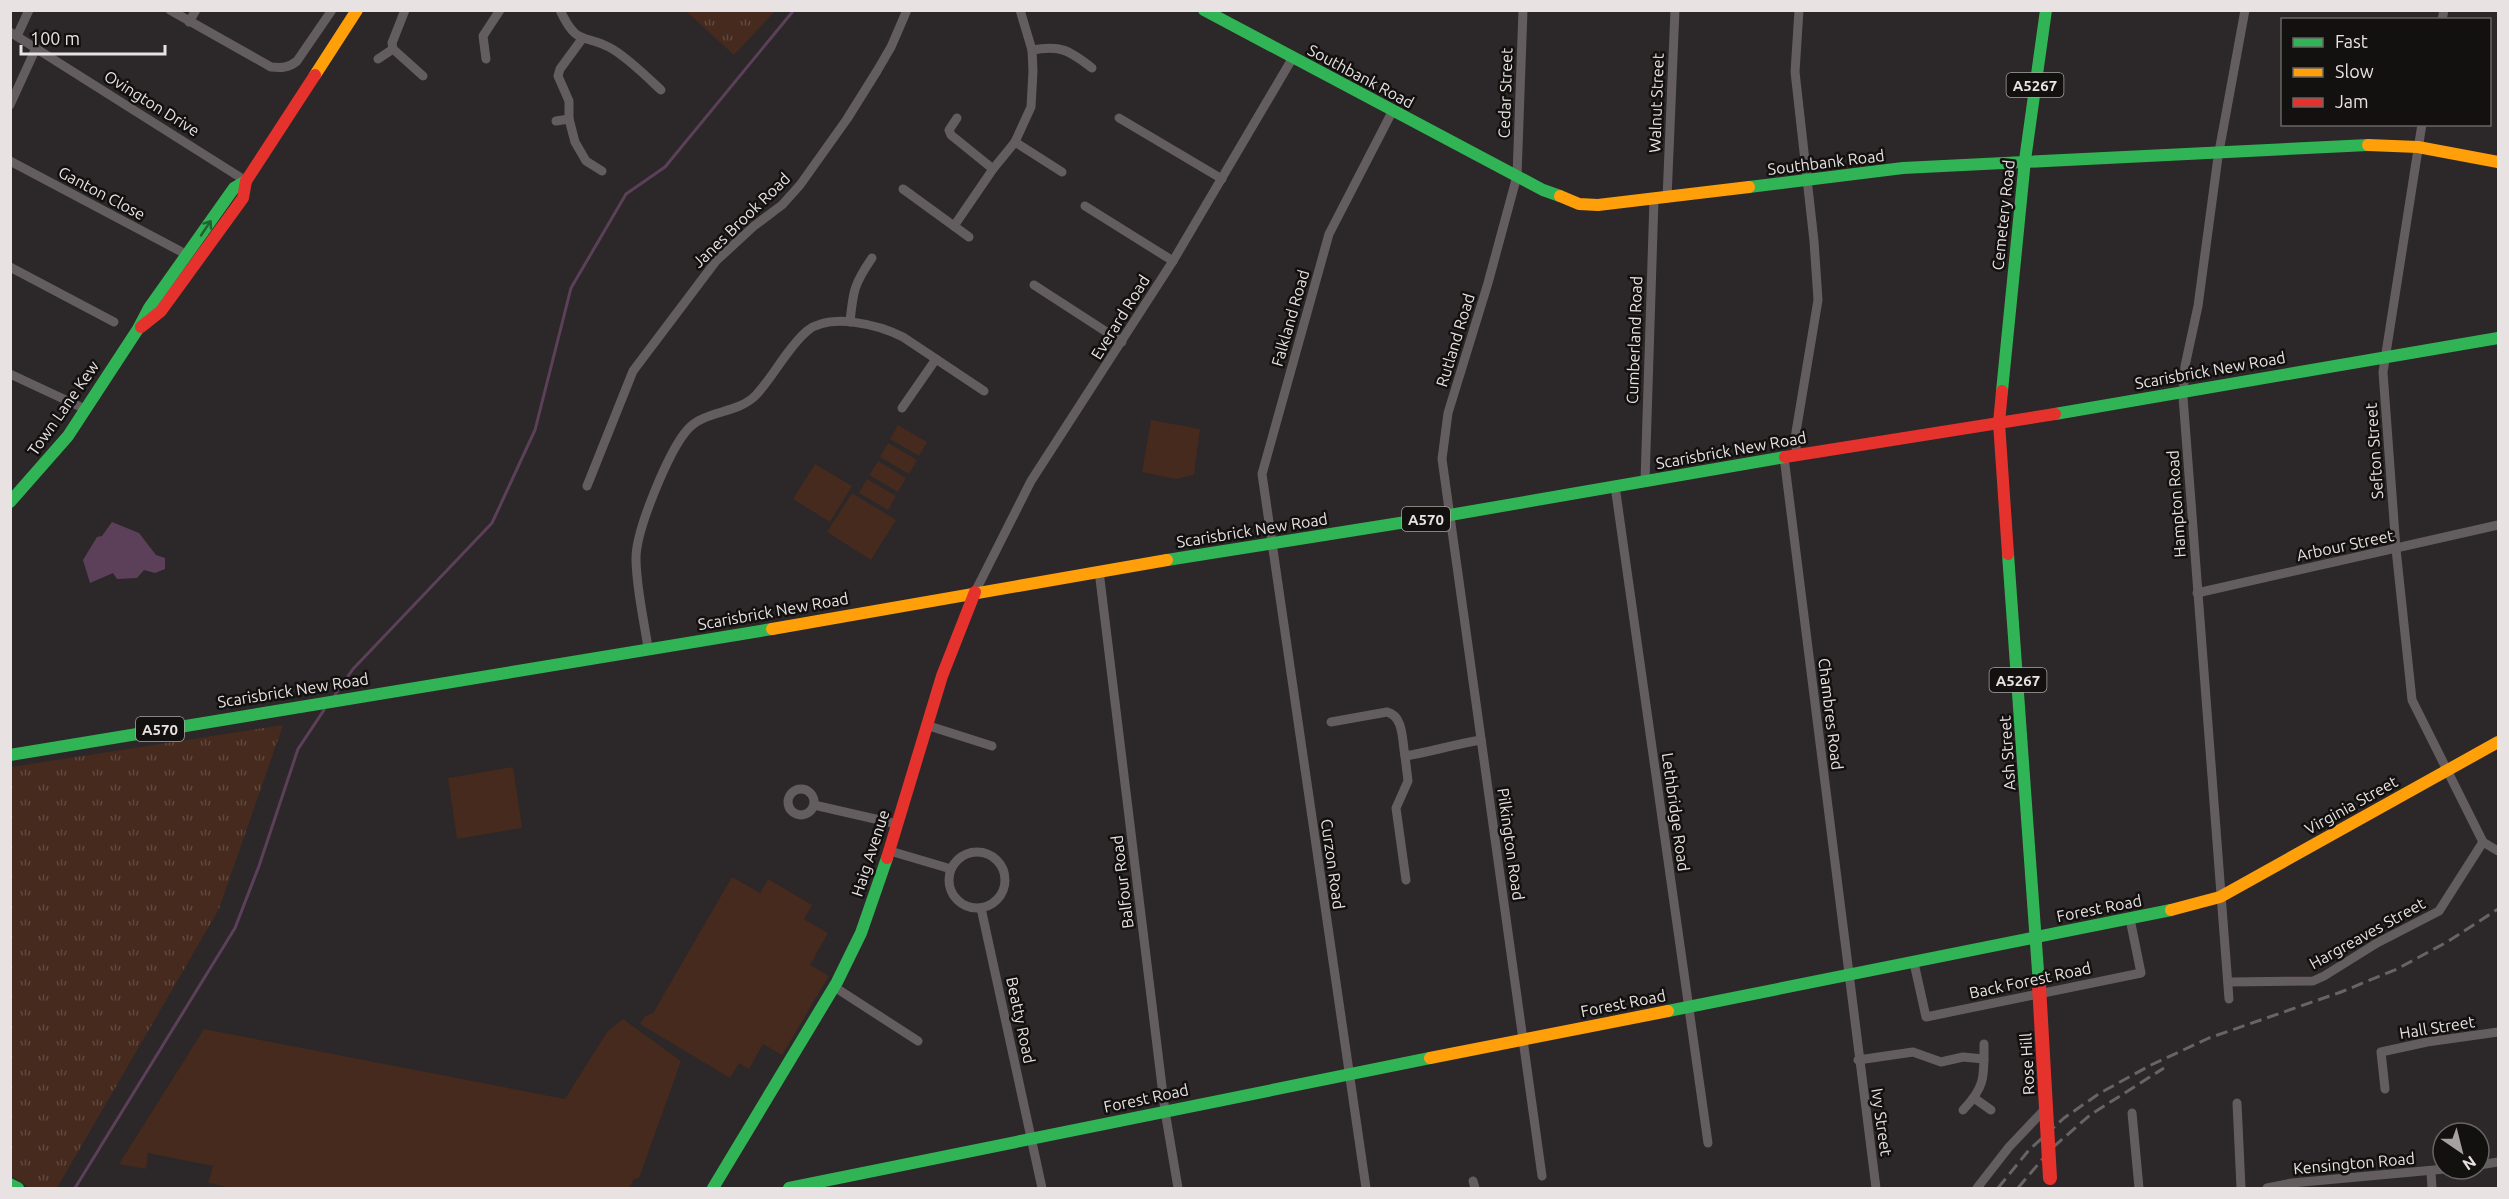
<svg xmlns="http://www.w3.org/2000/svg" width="2509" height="1199" font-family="Ubuntu,sans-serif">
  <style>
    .grass { fill: url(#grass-tufts) }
    .pitch { fill: #452a1d }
    .water { fill: #5c405a }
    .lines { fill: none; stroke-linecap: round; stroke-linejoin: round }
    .stream { stroke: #5c405a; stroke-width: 3 }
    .street { stroke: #635d5f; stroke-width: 9 }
    .fast { stroke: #30b455; stroke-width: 12 }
    .slow { stroke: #ff9f0a; stroke-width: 12 }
    .jam { stroke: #e5322d; stroke-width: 12 }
    .rail { stroke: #686364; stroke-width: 3; stroke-dasharray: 12 6; stroke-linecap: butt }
    .jam-bridge { stroke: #e5322d; stroke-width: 14 }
    .oneway { stroke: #226232 }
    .labels { text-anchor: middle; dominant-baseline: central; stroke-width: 5; stroke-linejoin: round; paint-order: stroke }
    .shield { fill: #131010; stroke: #a8a3a3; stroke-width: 1.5 }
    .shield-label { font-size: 15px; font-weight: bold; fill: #e8e2e2 }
    .street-label { font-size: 16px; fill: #e8e2e2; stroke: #131010 }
  </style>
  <defs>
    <pattern id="grass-tufts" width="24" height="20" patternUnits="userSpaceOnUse" patternTransform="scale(1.5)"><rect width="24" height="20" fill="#452a1d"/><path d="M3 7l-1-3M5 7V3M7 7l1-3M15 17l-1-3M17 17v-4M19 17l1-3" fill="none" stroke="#60493e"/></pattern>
  </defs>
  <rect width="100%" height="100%" fill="#2c2728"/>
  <!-- grass -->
  <g class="grass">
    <polygon points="686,11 775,11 734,55"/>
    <polygon points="283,725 219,909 57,1188 30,1188 10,1175 11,767"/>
  </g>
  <!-- pitch -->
  <g class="pitch">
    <polygon points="1151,420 1200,429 1194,475 1176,479 1142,472"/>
    <polygon points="898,425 927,442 919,456 890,439"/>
    <polygon points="888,443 917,460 909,474 880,457"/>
    <polygon points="878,461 906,478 898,492 869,475"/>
    <polygon points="815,464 852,486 830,522 793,499"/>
    <polygon points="867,479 896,496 888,510 859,493"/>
    <polygon points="852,493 896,520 871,560 827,532"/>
    <polygon points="513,767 522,828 457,839 448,778"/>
    <polygon points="732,877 760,893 768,879 812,905 804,919 828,933 810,965 829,976 782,1055 763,1044 749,1069 739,1063 730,1078 640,1024 645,1016 653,1013"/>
    <polygon points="623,1019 681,1061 639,1178 634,1179 629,1188 231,1188 208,1183 213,1166 148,1153 146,1169 119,1164 204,1029 565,1099 607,1032"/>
  </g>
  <!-- water -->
  <polygon class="water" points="112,522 139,533 156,555 165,558 165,569 155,573 144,570 137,578 117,579 113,573 90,583 83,560 97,537 102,536"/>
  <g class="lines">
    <!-- stream -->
    <g class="stream">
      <polyline points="335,695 353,669 492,523 535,430 571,288 626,194 665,167 794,10"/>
      <polyline points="75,1188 235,928 259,866 298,749 324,710"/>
    </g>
    <!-- street -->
    <g class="street">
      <path d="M170,10l101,57c10,1 18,1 26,-6l35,-51"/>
      <polyline points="405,10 392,43 393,49 423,76"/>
      <path d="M560,10c18,39 25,22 54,40 17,11 32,26 47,40"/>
      <polyline points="1523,10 1517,176 1488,283 1448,413 1442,459 1542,1176"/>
      <polyline points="2442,20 2444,10"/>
      <polyline points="189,22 196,10"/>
      <polyline points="10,32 246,181"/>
      <polyline points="17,36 29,10"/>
      <polyline points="582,39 560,69 558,76 569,101 569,119 575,142 586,161 602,171"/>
      <path d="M1032,50c29,-5 37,0 60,18"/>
      <polyline points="378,59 393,49"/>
      <polyline points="486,59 483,36 500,10"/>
      <polyline points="10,105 36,48"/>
      <polyline points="957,118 949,130 951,135 993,169"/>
      <polyline points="1119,118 1222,179"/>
      <polyline points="556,121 569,119"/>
      <polyline points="2422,124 2383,372 2396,549 2412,700 2483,842 2498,851"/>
      <polyline points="1015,142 1062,172"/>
      <polyline points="10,161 180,251"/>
      <polyline points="903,189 969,237"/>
      <polyline points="1667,198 1675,10"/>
      <polyline points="1085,206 1173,261"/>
      <polyline points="954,226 993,169 1015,142 1031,107 1033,71 1032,50 1020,10"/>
      <polyline points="10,267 114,322"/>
      <polyline points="1034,285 1122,342"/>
      <path d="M850,322c3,-31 4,-38 22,-64"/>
      <polyline points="10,374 85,409"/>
      <polyline points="902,408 936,359"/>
      <polyline points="1797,455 1795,438 1818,300 1814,241 1795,72 1799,10"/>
      <polyline points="1784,457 1876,1188"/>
      <polyline points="1645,481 1654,199"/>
      <polyline points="587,486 633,371 716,261 754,226 782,205 800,185 847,119 877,71 891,47 907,10"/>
      <polyline points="1615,486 1708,1143"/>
      <polyline points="1099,571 1165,1111 1178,1188"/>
      <polyline points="975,592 1031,481 1173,261 1292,59"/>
      <polyline points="2197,593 2498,525"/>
      <path d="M648,648c-4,-28 -12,-61 -12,-90 0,-28 33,-108 52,-129 17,-19 50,-15 68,-34 18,-19 31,-47 51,-64 23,-19 72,-6 96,6l81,54"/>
      <path d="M1331,722l56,-10c17,4 15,29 18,44 26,-4 50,-12 76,-16"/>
      <polyline points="926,725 992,746"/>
      <polyline points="1405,756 1408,781 1396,808 1406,880"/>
      <circle cx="801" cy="802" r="13"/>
      <polyline points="814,805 897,824"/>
      <polyline points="890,851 951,869"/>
      <circle cx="977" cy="880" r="28"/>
      <polyline points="981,908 1042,1188"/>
      <polyline points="1914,963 1926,1017 2141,973 2130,919"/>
      <polyline points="2228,982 2313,981 2324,976 2377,943 2439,911 2483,842"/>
      <polyline points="836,988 918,1041"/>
      <polyline points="2229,999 2183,397 2185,366 2198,306 2218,157 2245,10"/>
      <polyline points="1858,1060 1913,1052 1941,1062 1963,1057 1984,1059"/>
      <polyline points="2385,1089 2381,1052 2427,1042 2498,1032"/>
      <polyline points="1974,1098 1991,1110"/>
      <polyline points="2237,1103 2241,1188"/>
      <path d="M1963,1110c23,-24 21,-34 21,-66"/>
      <polyline points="2132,1113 2139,1188"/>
      <polyline points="2479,1165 2498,1162"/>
      <polyline points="2431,1171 2432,1188"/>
      <polyline points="1473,1181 1475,1188"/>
      <polyline points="1366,1188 1262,474 1329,234 1392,112"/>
      <polyline points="1977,1188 2009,1147 2045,1109"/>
      <polyline points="2267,1188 2292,1183 2445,1169"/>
    </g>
    <!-- fast -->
    <g class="fast">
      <polyline points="1204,10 1543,190 1560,196"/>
      <polyline points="1749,187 1903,168 2368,145"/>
      <polyline points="2002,391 2025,160 2046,10"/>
      <polyline points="2055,414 2498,338"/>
      <polyline points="10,502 68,436 138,329 149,308 234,188 246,181"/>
      <polyline points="2008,554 2039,985"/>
      <polyline points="1167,560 1450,515 1785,457"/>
      <polyline points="10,755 772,629"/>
      <polyline points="1668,1011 2171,910"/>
      <polyline points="10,1184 18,1188"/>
      <polyline points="713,1188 837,982 861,933 887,858"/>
      <polyline points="789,1188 1430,1058"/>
    </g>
    <!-- slow -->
    <g class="slow">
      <polyline points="315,75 357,10"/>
      <polyline points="2368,145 2418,147 2498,162"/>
      <polyline points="1560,196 1579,204 1598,205 1749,187"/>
      <polyline points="772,629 1167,560"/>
      <polyline points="2171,910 2220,897 2498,742"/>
      <polyline points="1430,1058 1668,1011"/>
    </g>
    <!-- jam -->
    <g class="jam">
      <polyline points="141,327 161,311 243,198 246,181 315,75"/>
      <polyline points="2002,391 1999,423 2008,554"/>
      <polyline points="1785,457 2055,414"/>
      <polyline points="887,858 942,676 975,592"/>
    </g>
    <!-- rail -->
    <g class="rail">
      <polyline points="1998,1188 2029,1150 2064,1118 2100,1093 2151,1065 2209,1038 2341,992 2397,969 2447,942 2498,909"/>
      <polyline points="2018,1188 2051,1149 2090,1115 2164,1068"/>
    </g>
    <!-- jam-bridge -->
    <polyline class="jam-bridge" points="2039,985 2050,1178"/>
  </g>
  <!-- one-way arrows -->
  <defs><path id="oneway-shaft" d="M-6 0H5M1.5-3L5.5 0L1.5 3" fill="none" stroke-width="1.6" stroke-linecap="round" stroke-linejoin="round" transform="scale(1.5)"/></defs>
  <use class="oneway" href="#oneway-shaft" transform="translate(206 228) rotate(-56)"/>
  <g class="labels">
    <!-- shield labels -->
    <g class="shield">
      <rect x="2006.5" y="73" width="57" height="24" rx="4.5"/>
      <rect x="1402" y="507" width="48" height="24" rx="4.5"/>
      <rect x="1989.5" y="668" width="57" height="24" rx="4.5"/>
      <rect x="136" y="717" width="48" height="24" rx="4.5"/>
    </g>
    <g class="shield-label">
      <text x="2035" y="85">A5267</text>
      <text x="1426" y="519">A570</text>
      <text x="2018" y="680">A5267</text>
      <text x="160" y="729">A570</text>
    </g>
    <!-- street labels -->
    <g class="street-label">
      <text transform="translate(1361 76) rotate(28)">Southbank Road</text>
      <text transform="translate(1505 93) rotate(-88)">Cedar Street</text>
      <text transform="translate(152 103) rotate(32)">Ovington Drive</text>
      <text transform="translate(1656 103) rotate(-88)">Walnut Street</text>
      <text transform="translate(1826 162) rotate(-7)">Southbank Road</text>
      <text transform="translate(102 193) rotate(28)">Ganton Close</text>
      <text transform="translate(2003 215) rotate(-84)">Cemetery Road</text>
      <text transform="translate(741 220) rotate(-44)">Janes Brook Road</text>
      <text transform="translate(1120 317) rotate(-58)">Everard Road</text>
      <text transform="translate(1290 318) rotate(-74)">Falkland Road</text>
      <text transform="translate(1455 340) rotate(-73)">Rutland Road</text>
      <text transform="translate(1634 340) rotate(-88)">Cumberland Road</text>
      <text transform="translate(2210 370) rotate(-10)">Scarisbrick New Road</text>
      <text transform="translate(63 408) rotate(-55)">Town Lane Kew</text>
      <text transform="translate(1731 450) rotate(-10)">Scarisbrick New Road</text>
      <text transform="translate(2374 451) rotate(-94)">Sefton Street</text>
      <text transform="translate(2176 504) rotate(-94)">Hampton Road</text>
      <text transform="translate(1252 530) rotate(-9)">Scarisbrick New Road</text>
      <text transform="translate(2345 545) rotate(-12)">Arbour Street</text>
      <text transform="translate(773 611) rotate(-10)">Scarisbrick New Road</text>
      <text transform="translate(293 690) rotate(-9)">Scarisbrick New Road</text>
      <text transform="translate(1831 714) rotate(83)">Chambres Road</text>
      <text transform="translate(2007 753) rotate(-94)">Ash Street</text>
      <text transform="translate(2351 805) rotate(-29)">Virginia Street</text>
      <text transform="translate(1676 812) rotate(82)">Lethbridge Road</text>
      <text transform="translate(1511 844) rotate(82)">Pilkington Road</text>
      <text transform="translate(870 853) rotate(-72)">Haig Avenue</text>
      <text transform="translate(1333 864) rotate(82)">Curzon Road</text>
      <text transform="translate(1122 882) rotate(-97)">Balfour Road</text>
      <text transform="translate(2099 908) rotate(-11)">Forest Road</text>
      <text transform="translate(2367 933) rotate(-29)">Hargreaves Street</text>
      <text transform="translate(2030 980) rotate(-12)">Back Forest Road</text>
      <text transform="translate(1623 1003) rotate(-11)">Forest Road</text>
      <text transform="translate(1021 1020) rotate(78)">Beatty Road</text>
      <text transform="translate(2437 1027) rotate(-9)">Hall Street</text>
      <text transform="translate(2027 1064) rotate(-93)">Rose Hill</text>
      <text transform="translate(1146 1098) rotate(-12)">Forest Road</text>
      <text transform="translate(1882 1122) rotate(82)">Ivy Street</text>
      <text transform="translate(2354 1163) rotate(-5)">Kensington Road</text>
    </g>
  </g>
  <!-- border -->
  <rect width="2509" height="1199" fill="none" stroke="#e8e2e2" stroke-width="24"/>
  <!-- legend -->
  <rect x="2281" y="18" width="210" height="108" fill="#131010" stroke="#686464" stroke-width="1.5"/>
  <rect x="2293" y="38" width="30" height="9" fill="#30b455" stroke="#686464" stroke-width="1.5"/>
  <text x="2335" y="48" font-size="18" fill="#e8e2e2">Fast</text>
  <rect x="2293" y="68" width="30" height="9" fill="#ff9f0a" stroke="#686464" stroke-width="1.5"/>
  <text x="2335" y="78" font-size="18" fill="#e8e2e2">Slow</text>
  <rect x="2293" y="98" width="30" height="9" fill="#e5322d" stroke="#686464" stroke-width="1.5"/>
  <text x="2335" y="108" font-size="18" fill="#e8e2e2">Jam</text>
  <!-- north arrow -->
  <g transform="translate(2461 1151) rotate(145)"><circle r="28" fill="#131010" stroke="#686464" stroke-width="1.5"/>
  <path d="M0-4.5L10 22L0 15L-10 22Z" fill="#a6a1a1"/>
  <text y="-9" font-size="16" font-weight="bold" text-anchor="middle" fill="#e8e2e2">N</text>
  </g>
  <!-- scale -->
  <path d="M21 45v9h144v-9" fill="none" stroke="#e8e2e2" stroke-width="3"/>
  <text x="30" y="45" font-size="18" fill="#e8e2e2" stroke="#131010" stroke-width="4.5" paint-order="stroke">100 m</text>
</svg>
